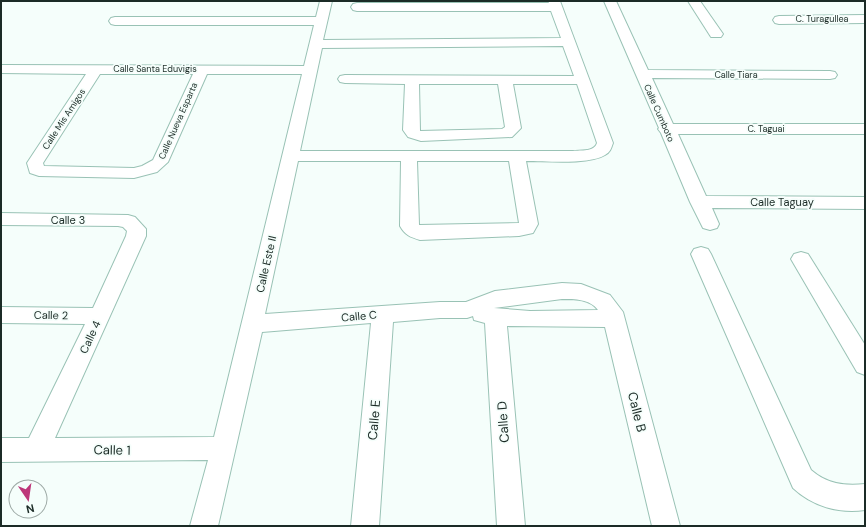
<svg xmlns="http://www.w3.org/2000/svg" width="866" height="527" font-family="'DM Sans',sans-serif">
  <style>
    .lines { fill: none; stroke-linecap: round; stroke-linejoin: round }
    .minor-casing { stroke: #99c2b5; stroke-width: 2 }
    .minor { fill: #fff; fill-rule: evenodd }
    .labels { text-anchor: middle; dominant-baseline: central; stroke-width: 3.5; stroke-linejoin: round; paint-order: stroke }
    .far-street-label { font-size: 9px; fill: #1b2b26; stroke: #f5fefb }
    .street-label { font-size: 11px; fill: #1b2b26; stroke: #f5fefb }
    .near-street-label { font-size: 13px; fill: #1b2b26; stroke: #f5fefb }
  </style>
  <rect width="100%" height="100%" fill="#f5fefb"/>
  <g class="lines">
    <defs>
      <g id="minor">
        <path d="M320,1h12l-9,39 238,-2 -10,-27h-194l-4,-1 -2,-3 2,-3 4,-1h192l-1,-2h12l53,142c-2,6 -3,9 -8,12 -16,10 -59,6 -79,6l12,63 -5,9 -14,3 -99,4c-10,-3 -15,-5 -20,-14l1,-65h-103l-33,153 175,-12h26l29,-11 67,-8 19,1 29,11 13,17 57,214h-28l-47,-199 -98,-1 18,200h-28l-12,-203 -11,-3 -1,-4 -6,2h-27l-47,4 -14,204h-28l20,-203 -109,9 -44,194h-28l18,-66 -207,2v-24h28l56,-114 -84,-1v-16l92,1 33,-72 1,-5 -4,-4 -5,-1 -117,-1v-12l127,2 7,2 11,12v7l-91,202 159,-1 88,-363h-95l-39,88 -11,10 -23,6 -95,-2 -9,-3 -3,-10 59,-89 -85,-1v-8l303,1 10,-41h-199l-4,-1 -2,-3 2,-3 4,-1h201zM563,46l11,30 -229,-1 -5,1 -2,3 2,3 5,1 60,1 -2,46 5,7 13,4 91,-4 9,-9 -8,-44h64l20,59c-3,9 -16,7 -24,8h-273l22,-103zM100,74h93l-40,86 -11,6 -8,2 -90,-2 -1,-3zM419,84h79l7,43 -3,2 -82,2zM417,161h92l10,62 -100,2zM562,299c13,0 28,0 36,11l-68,1 -36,-3z"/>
        <polygon points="604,1 616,1 648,70 830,71 835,72 837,75 835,78 830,79 652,78 673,124 865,124 865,134 678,134 706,196 865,197 865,209 712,208 719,224 717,228 710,230 703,228 690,202 661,133 658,129 659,128"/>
        <polygon points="688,1 700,1 723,34 721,37 711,37"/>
        <polygon points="865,15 865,23 779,24 775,23 773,20 775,17 779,16"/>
        <path d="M701,247l7,2 3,5 100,216c16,14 33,16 54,14v26c-26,4 -53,-4 -72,-22l-102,-234 3,-5z"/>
        <polygon points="801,252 808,254 865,345 865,375 857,372 791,259 794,254"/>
      </g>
    </defs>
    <!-- minor casing -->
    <use href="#minor" class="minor-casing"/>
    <!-- minor -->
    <use href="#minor" class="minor"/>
  </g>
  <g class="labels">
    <!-- far-street labels -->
    <g class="far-street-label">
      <text x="822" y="19">C. Turagullea</text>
      <text x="155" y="69">Calle Santa Eduvigis</text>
      <text x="736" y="75">Calle Tiara</text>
      <text transform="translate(659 113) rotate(66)">Calle Cumboto</text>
      <text transform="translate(64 119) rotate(-57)">Calle Mis Amigos</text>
      <text transform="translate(178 121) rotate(-66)">Calle Nueva Esparta</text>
      <text x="766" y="129">C. Taguai</text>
    </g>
    <!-- street labels -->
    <g class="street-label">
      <text x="782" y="202">Calle Taguay</text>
      <text x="68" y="220">Calle 3</text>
      <text transform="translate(266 264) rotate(-77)">Calle Este II</text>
      <text transform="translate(51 315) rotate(1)">Calle 2</text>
      <text transform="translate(359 316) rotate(-5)">Calle C</text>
      <text transform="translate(90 337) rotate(-65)">Calle 4</text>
    </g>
    <!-- near-street labels -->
    <g class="near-street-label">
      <text transform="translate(637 412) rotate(76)">Calle B</text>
      <text transform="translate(374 420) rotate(-85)">Calle E</text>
      <text transform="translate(503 422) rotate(-94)">Calle D</text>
      <text transform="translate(112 450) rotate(1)">Calle 1</text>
    </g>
  </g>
  <!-- border -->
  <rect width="866" height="527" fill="none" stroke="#1b2b26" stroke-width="4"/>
  <!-- north arrow -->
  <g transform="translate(28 499) rotate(167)"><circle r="19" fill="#f5fefb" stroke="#9eaaa6"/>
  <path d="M0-3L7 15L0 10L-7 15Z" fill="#bd377a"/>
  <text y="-6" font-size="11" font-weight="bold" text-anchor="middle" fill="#1b2b26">N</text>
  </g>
</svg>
